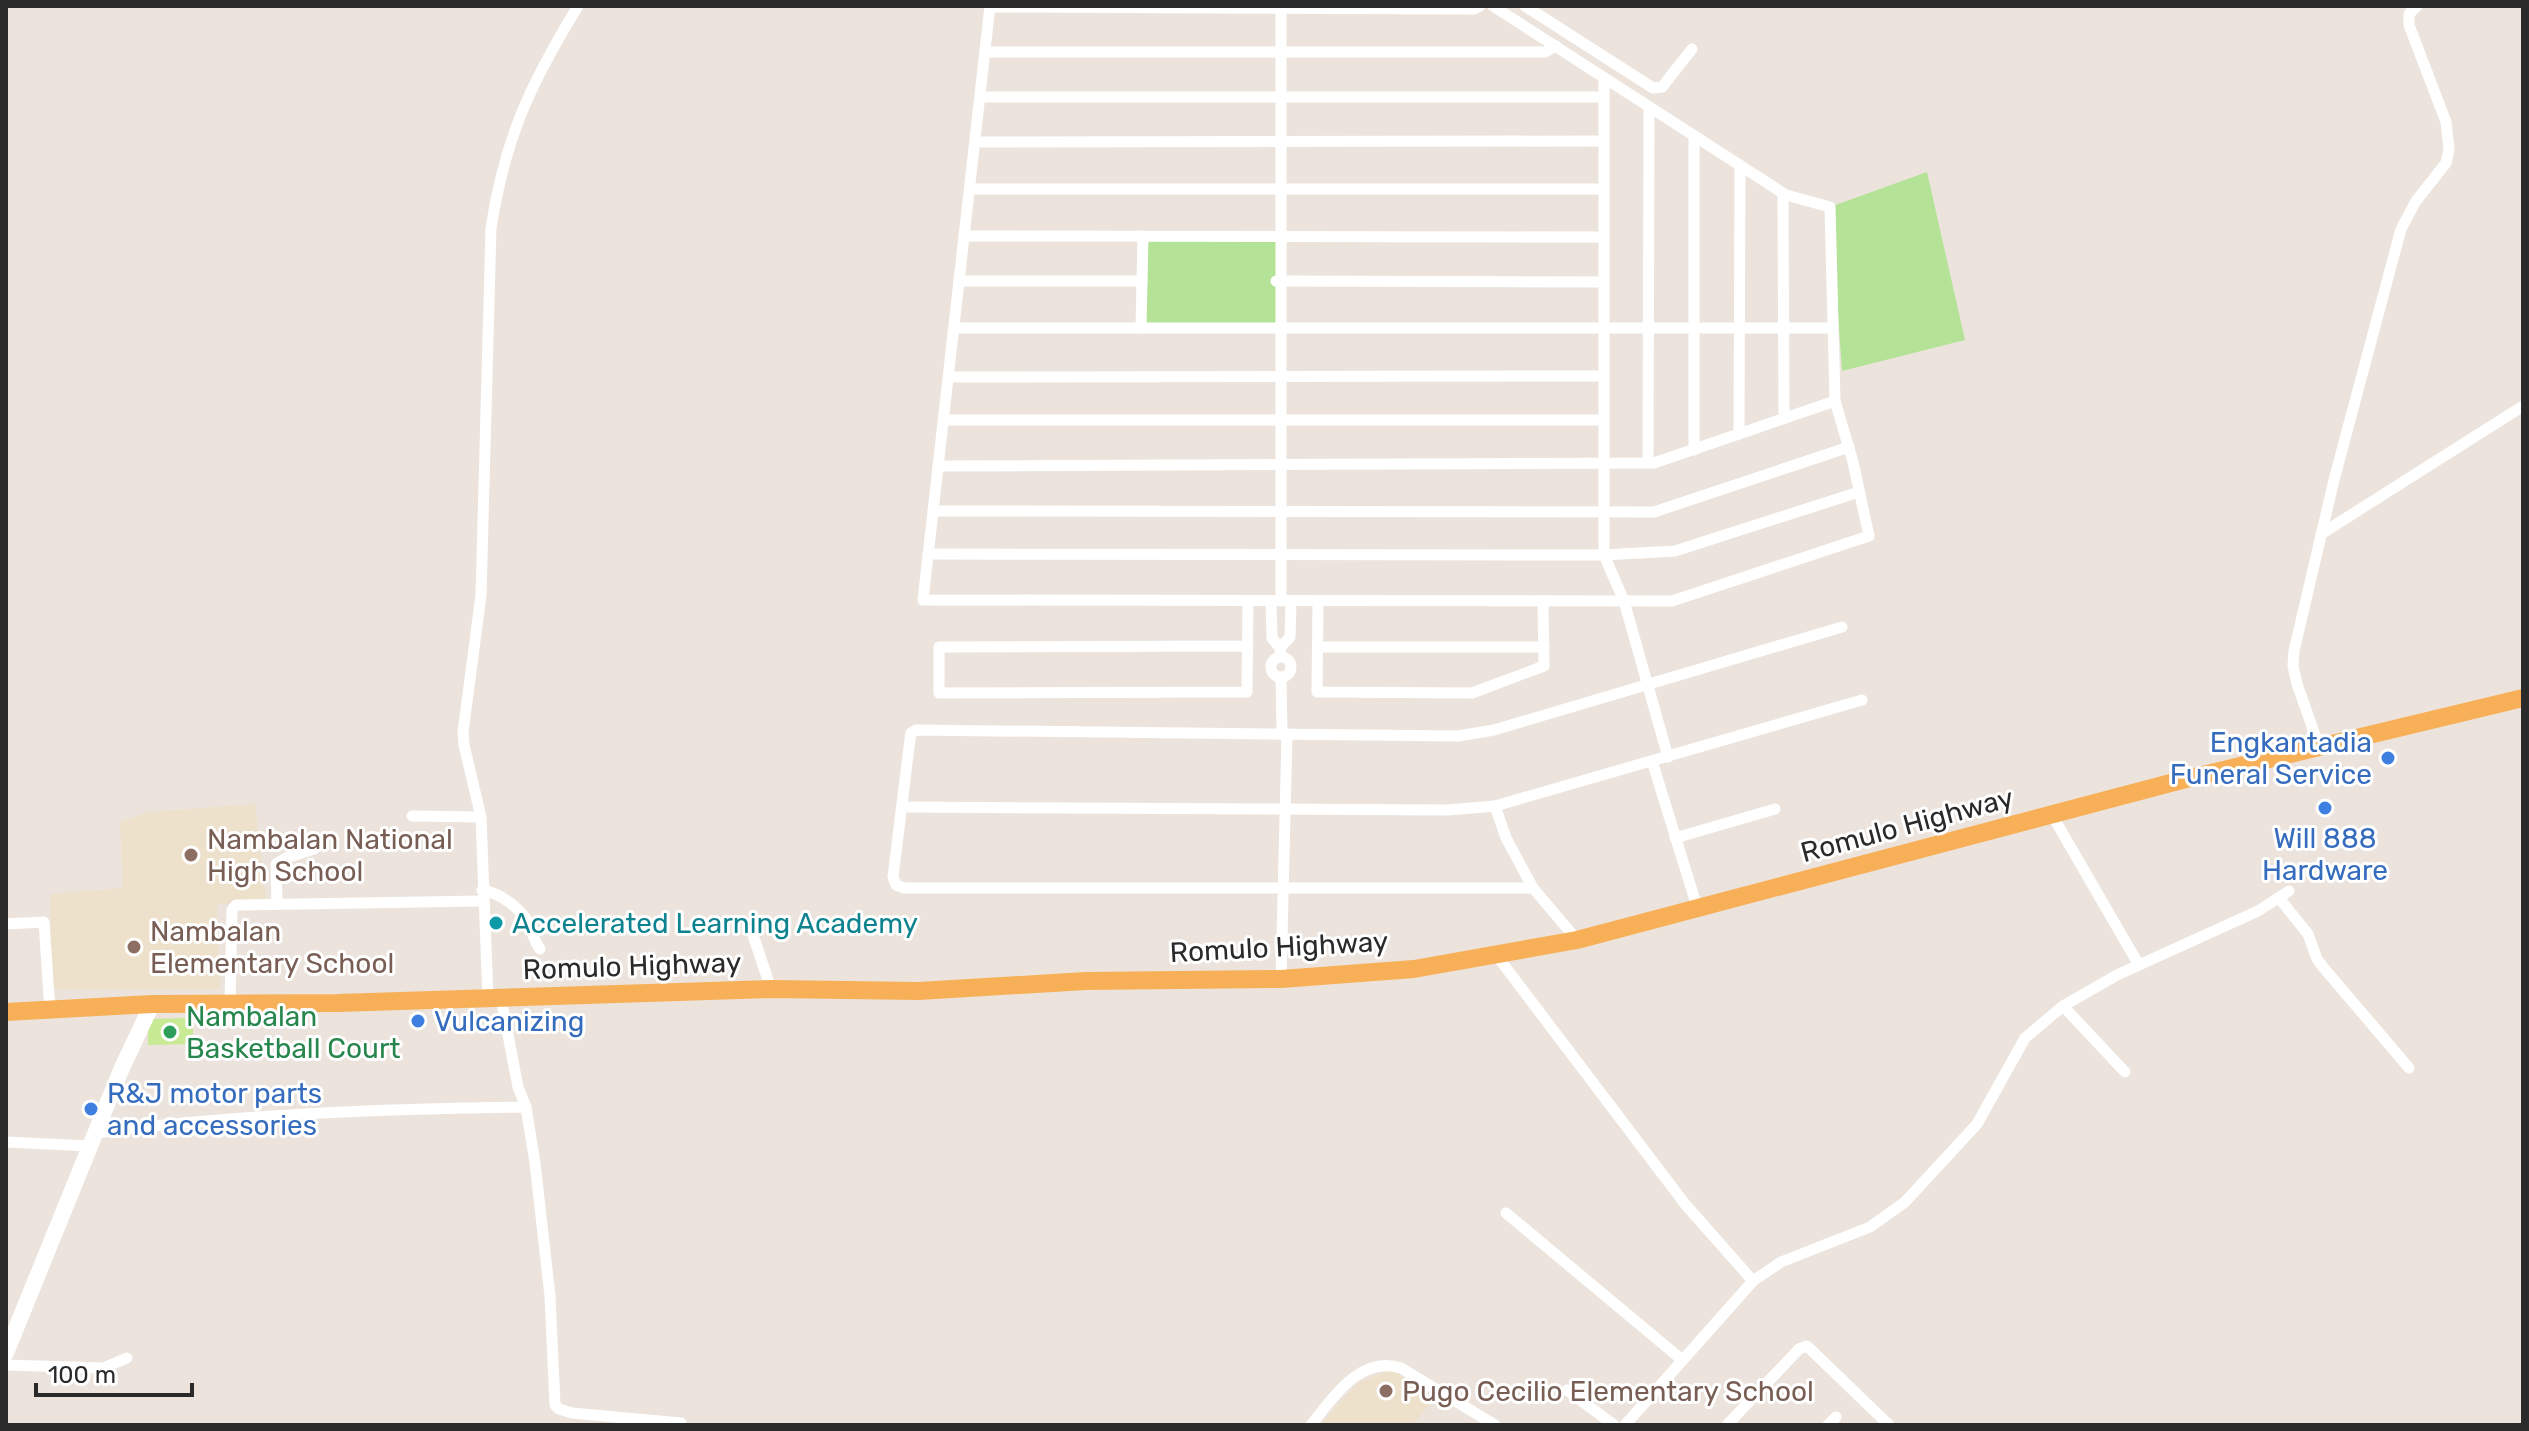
<svg xmlns="http://www.w3.org/2000/svg" width="2529" height="1431" font-family="Rubik,sans-serif">
  <style>
    .education { fill: #eee1cb }
    .green { fill: #b4e398 }
    .pitch { fill: #c8ea94 }
    .lines { fill: none; stroke-linecap: round; stroke-linejoin: round }
    .minor { stroke: #fff; stroke-width: 11 }
    .secondary { stroke: #fff; stroke-width: 16 }
    .trunk { stroke: #f7b058; stroke-width: 18 }
    .shop-dot { fill: #3f7fe0; stroke: #fff; stroke-width: 3 }
    .education-dot { fill: #8d6e63; stroke: #fff; stroke-width: 3 }
    .culture-dot { fill: #0f9aa8; stroke: #fff; stroke-width: 3 }
    .leisure-dot { fill: #2e9e5b; stroke: #fff; stroke-width: 3 }
    .labels { text-anchor: middle; dominant-baseline: central; stroke-width: 6; stroke-linejoin: round; paint-order: stroke }
    .shop-label { font-size: 28px; fill: #366cbe; stroke: #fff; text-anchor: start }
    .street-label { font-size: 28px; fill: #2a2a2a; stroke: #fff }
    .education-label { font-size: 28px; fill: #785e54; stroke: #fff; text-anchor: start }
    .culture-label { font-size: 28px; fill: #0d838f; stroke: #fff; text-anchor: start }
    .leisure-label { font-size: 28px; fill: #27864d; stroke: #fff; text-anchor: start }
  </style>
  <rect width="100%" height="100%" fill="#ece4dc"/>
  <!-- education -->
  <g class="education">
    <polygon points="255,804 266,900 217,905 220,989 51,989 51,894 123,888 120,822 149,812"/>
    <polygon points="1392,1369 1433,1399 1413,1425 1320,1425 1359,1382"/>
  </g>
  <!-- green -->
  <g class="green">
    <polygon points="1927,172 1965,340 1842,371 1830,207"/>
    <polygon points="1146,240 1277,241 1277,323 1145,324"/>
  </g>
  <!-- pitch -->
  <polygon class="pitch" points="193,1018 193,1044 148,1045 148,1019"/>
  <g class="lines">
    <!-- minor -->
    <g class="minor">
      <polyline points="990,6 923,600 1672,601 1869,536 1853,462 1835,401 1830,207 1786,195 1493,6"/>
      <polyline points="1281,6 1281,601"/>
      <polyline points="1525,6 1653,88 1662,87 1692,49"/>
      <polyline points="990,7 1474,9 1480,6"/>
      <polyline points="985,52 1545,52 1556,46"/>
      <polyline points="1604,78 1604,555 1624,601 1668,757"/>
      <polyline points="980,97 1604,97"/>
      <polyline points="1694,136 1694,450"/>
      <polyline points="975,142 1604,141"/>
      <polyline points="970,189 1604,189"/>
      <polyline points="1783,193 1784,419"/>
      <polyline points="964,236 1604,237"/>
      <polyline points="959,281 1142,281"/>
      <polyline points="1276,281 1604,282"/>
      <polyline points="954,328 1833,328"/>
      <polyline points="1141,328 1143,236"/>
      <polyline points="949,377 1604,376"/>
      <polyline points="944,420 1604,420"/>
      <polyline points="1739,434 1740,165"/>
      <polyline points="1648,463 1649,107"/>
      <polyline points="938,466 1654,463 1835,401"/>
      <polyline points="933,511 1654,512 1849,447"/>
      <polyline points="2321,534 2523,406"/>
      <polyline points="928,554 1604,555 1675,551 1859,492"/>
      <polyline points="1271,601 1272,638 1280,648 1281,656"/>
      <polyline points="1318,601 1317,692 1472,693 1544,666 1543,601"/>
      <polyline points="1248,646 939,647 939,693 1247,692 1248,601"/>
      <polyline points="1318,647 1544,647"/>
      <polyline points="1280,648 1290,637 1291,601"/>
      <circle cx="1281" cy="667" r="10"/>
      <polyline points="1281,678 1282,734"/>
      <polyline points="2320,749 2297,684 2293,666 2294,651 2334,480 2401,229 2416,201 2446,163 2449,149 2446,122 2409,25 2409,14 2417,6"/>
      <polyline points="1652,761 1698,910"/>
      <polyline points="1495,806 1506,838 1533,888 904,888 896,885 893,877 910,739 911,733 916,730 1458,736 1494,730 1842,627"/>
      <polyline points="902,807 1448,810 1495,806 1862,700"/>
      <polyline points="2052,815 2139,965"/>
      <polyline points="412,816 481,817"/>
      <polyline points="1675,838 1775,809"/>
      <polyline points="1533,888 1577,940"/>
      <path d="M482,890c17,3 34,15 44,29 6,9 6,19 14,30"/>
      <polyline points="2279,898 2308,934 2317,959 2323,967 2409,1068"/>
      <polyline points="277,904 276,864 286,858 314,849"/>
      <polyline points="6,924 44,922 50,1011"/>
      <polyline points="751,929 771,989"/>
      <polyline points="1497,956 1685,1204 1753,1281"/>
      <polyline points="1281,979 1287,734"/>
      <path d="M488,998l-7,-181 -17,-72 -1,-13 18,-137 10,-367c14,-91 40,-145 87,-222"/>
      <polyline points="501,998 518,1087 526,1107 535,1163 550,1296 555,1405 559,1409 572,1413 681,1423"/>
      <polyline points="230,1003 232,910 236,905 482,901"/>
      <polyline points="2063,1006 2125,1072"/>
      <path d="M96,1133c142,-19 286,-24 430,-26"/>
      <polyline points="6,1142 90,1146"/>
      <polyline points="1506,1213 1681,1359"/>
      <polyline points="6,1365 103,1368 127,1358"/>
      <polyline points="1567,1390 1614,1425"/>
      <path d="M1311,1425c22,-27 49,-70 90,-57l94,57"/>
      <polyline points="1625,1425 1753,1281 1781,1262 1870,1227 1905,1202 1977,1124 2025,1038 2063,1006 2117,975 2258,911 2289,891"/>
      <polyline points="1727,1425 1799,1349 1807,1346 1889,1425"/>
      <polyline points="1828,1425 1836,1417"/>
    </g>
    <!-- secondary -->
    <polyline class="secondary" points="6,1353 121,1070 152,1004"/>
    <!-- trunk -->
    <polyline class="trunk" points="6,1012 152,1004 338,1003 771,989 919,991 1086,981 1281,979 1414,969 1577,940 2182,780 2523,698"/>
  </g>
  <!-- markers -->
  <g class="shop-dot">
    <circle cx="2388" cy="758" r="8"/>
    <circle cx="2325" cy="808" r="8"/>
    <circle cx="418" cy="1021" r="8"/>
    <circle cx="91" cy="1109" r="8"/>
  </g>
  <g class="education-dot">
    <circle cx="191" cy="855" r="8"/>
    <circle cx="134" cy="947" r="8"/>
    <circle cx="1386" cy="1391" r="8"/>
  </g>
  <circle class="culture-dot" cx="496" cy="923" r="8"/>
  <circle class="leisure-dot" cx="170" cy="1032" r="8"/>
  <g class="labels">
    <!-- shop labels -->
    <g class="shop-label">
      <text x="2372" y="742" text-anchor="end">Engkantadia<tspan x="2372" dy="32">Funeral Service</tspan></text>
      <text x="2325" y="838" text-anchor="middle">Will 888<tspan x="2325" dy="32">Hardware</tspan></text>
      <text x="434" y="1021">Vulcanizing</text>
      <text x="107" y="1093">R&amp;J motor parts<tspan x="107" dy="32">and accessories</tspan></text>
    </g>
    <!-- street labels -->
    <g class="street-label">
      <text transform="translate(1907 825) rotate(-15)">Romulo Highway</text>
      <text transform="translate(1279 947) rotate(-3)">Romulo Highway</text>
      <text transform="translate(632 966) rotate(-2)">Romulo Highway</text>
    </g>
    <!-- education labels -->
    <g class="education-label">
      <text x="207" y="839">Nambalan National<tspan x="207" dy="32">High School</tspan></text>
      <text x="150" y="931">Nambalan<tspan x="150" dy="32">Elementary School</tspan></text>
      <text x="1402" y="1391">Pugo Cecilio Elementary School</text>
    </g>
    <!-- culture labels -->
    <g class="culture-label">
      <text x="512" y="923">Accelerated Learning Academy</text>
    </g>
    <!-- leisure labels -->
    <g class="leisure-label">
      <text x="186" y="1016">Nambalan<tspan x="186" dy="32">Basketball Court</tspan></text>
    </g>
  </g>
  <!-- border -->
  <rect width="2529" height="1431" fill="none" stroke="#2a2a2a" stroke-width="16"/>
  <!-- scale -->
  <path d="M36 1383v12h156v-12" fill="none" stroke="#2a2a2a" stroke-width="4"/>
  <text x="48" y="1383" font-size="24" fill="#2a2a2a" stroke="#ffffff" stroke-width="6" paint-order="stroke">100 m</text>
</svg>
